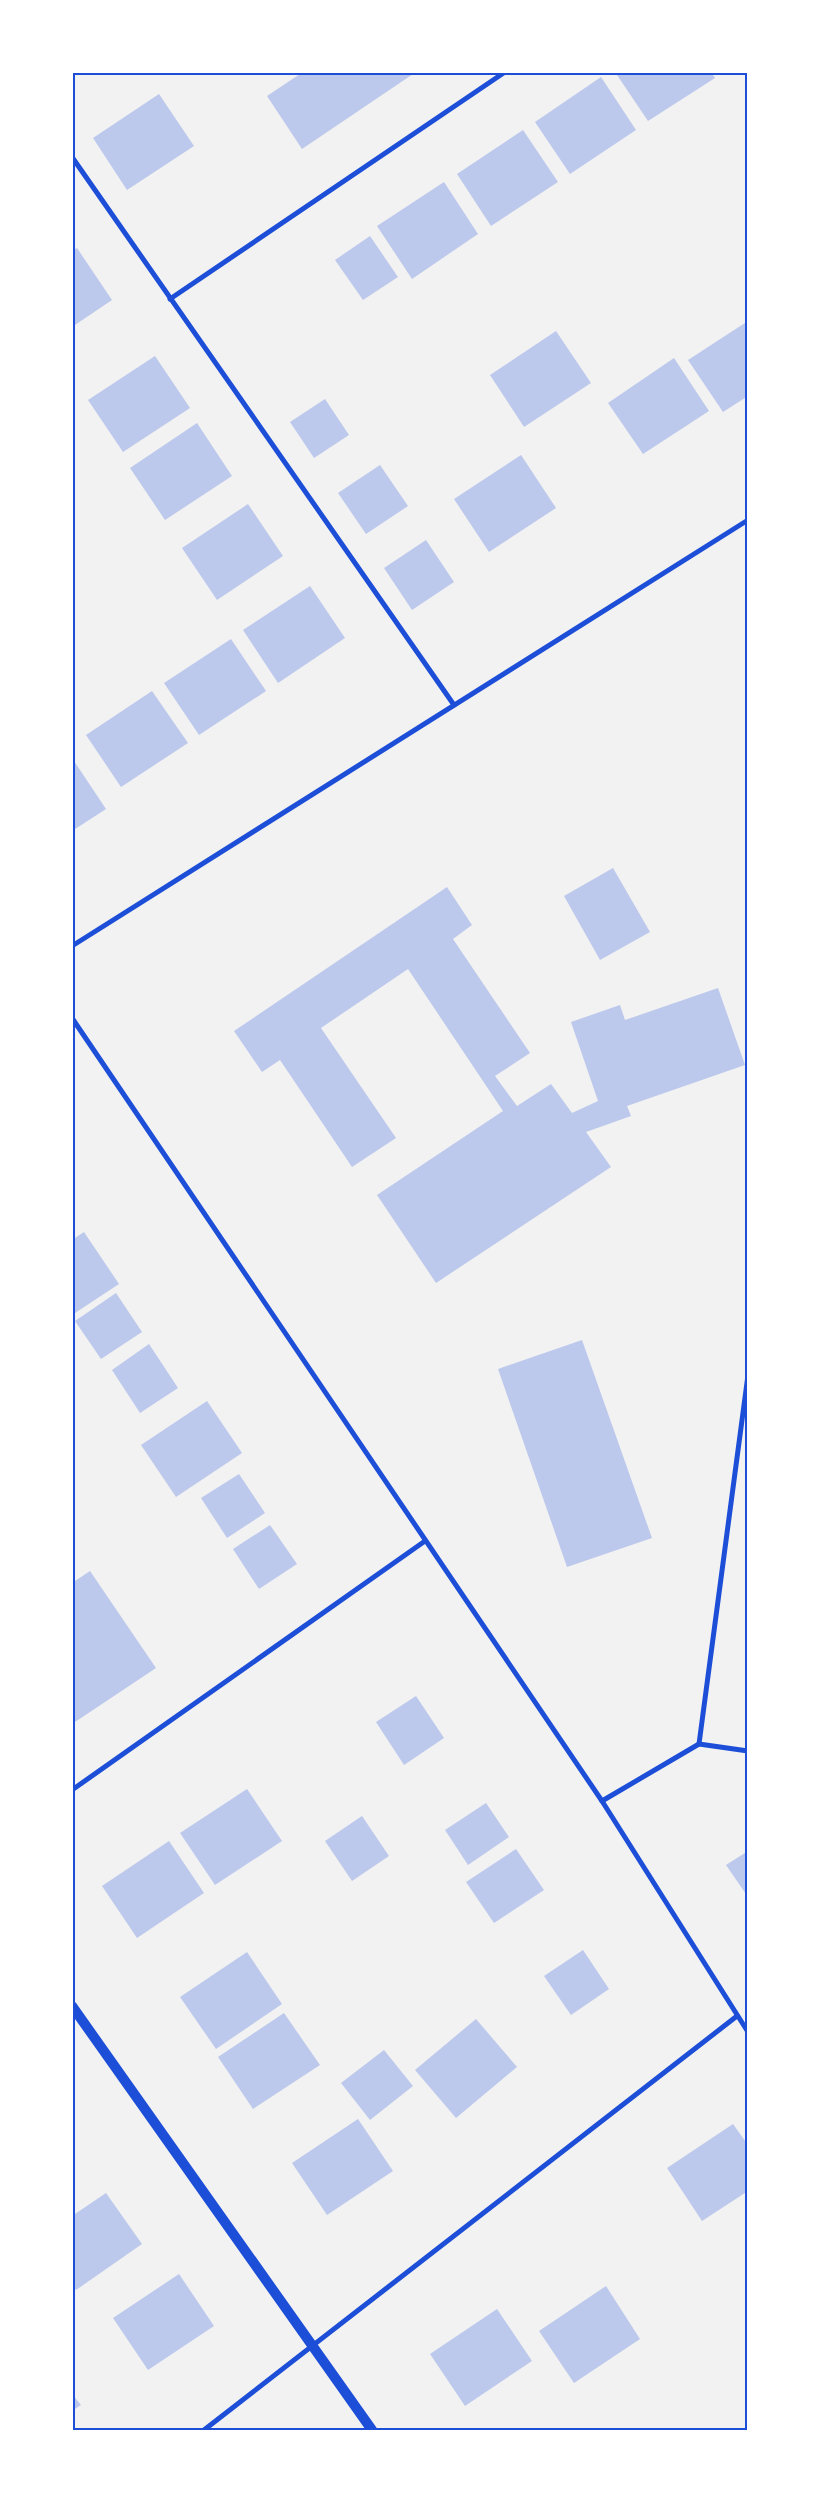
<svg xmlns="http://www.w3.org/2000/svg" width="820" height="2503" font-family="'DejaVu Sans',sans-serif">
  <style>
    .building { fill: #bdc9ec }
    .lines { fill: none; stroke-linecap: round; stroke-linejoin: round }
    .minor { stroke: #1d4ed8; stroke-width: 5 }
    .secondary { stroke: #1d4ed8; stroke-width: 10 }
    .neatline { fill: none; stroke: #1d4ed8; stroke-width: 2 }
  </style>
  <rect width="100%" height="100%" fill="#f2f2f2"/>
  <!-- building -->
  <g class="building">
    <polygon points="303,72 416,72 302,149 267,96"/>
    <polygon points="615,72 711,72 715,78 648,121"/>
    <polygon points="601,77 636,130 570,174 535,122"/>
    <polygon points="159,94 194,146 127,190 93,138"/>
    <polygon points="523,130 558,182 491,226 457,174"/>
    <polygon points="444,182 478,234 412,279 377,226"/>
    <polygon points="370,236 398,277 363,300 335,260"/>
    <polygon points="77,248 112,300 72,327 72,251"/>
    <polygon points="748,321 748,396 723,412 688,360"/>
    <polygon points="556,331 591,383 524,427 490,375"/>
    <polygon points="155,356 190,408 123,452 88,400"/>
    <polygon points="674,358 709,411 643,454 608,403"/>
    <polygon points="325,399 349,435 314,458 290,422"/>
    <polygon points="197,423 232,476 165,520 130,468"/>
    <polygon points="521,455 556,508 489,552 454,499"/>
    <polygon points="380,465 408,506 366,534 338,493"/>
    <polygon points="248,504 283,556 217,600 182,548"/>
    <polygon points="426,540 454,582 412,610 384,568"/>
    <polygon points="310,586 345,638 278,683 243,630"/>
    <polygon points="231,639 266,691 199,735 164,683"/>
    <polygon points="152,691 188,743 121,787 86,735"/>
    <polygon points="72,758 106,809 72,831"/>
    <polygon points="613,868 650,932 600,960 564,896"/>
    <polygon points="447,887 472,925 453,939 530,1053 495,1076 517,1106 551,1084 572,1113 598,1101 571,1022 620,1005 625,1020 718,988 745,1065 627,1106 631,1116 586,1132 611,1167 436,1283 377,1195 503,1111 408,969 321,1028 396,1138 352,1167 280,1060 262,1072 234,1031"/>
    <polygon points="84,1232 119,1284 72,1315 72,1240"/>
    <polygon points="116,1293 142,1332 101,1359 75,1321"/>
    <polygon points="582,1340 652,1538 567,1567 498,1369"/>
    <polygon points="149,1344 178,1388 140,1413 112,1370"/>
    <polygon points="207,1401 242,1453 176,1497 141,1445"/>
    <polygon points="239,1474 265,1513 227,1538 201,1498"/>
    <polygon points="270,1525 297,1564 259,1589 233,1549"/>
    <polygon points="90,1571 156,1668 72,1724 72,1583"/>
    <polygon points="416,1696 444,1738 404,1765 376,1722"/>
    <polygon points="247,1789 282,1841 215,1885 180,1833"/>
    <polygon points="486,1803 509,1837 468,1865 445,1830"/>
    <polygon points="362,1816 389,1856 352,1881 325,1841"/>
    <polygon points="169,1841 204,1893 137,1938 102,1886"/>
    <polygon points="516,1849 544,1890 494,1923 466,1882"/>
    <polygon points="748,1851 748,1897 726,1865"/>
    <polygon points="583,1950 609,1989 571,2015 544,1976"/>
    <polygon points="247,1952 282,2004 216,2049 180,1997"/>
    <polygon points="284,2013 320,2065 253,2109 218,2057"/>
    <polygon points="476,2019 517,2067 456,2118 415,2070"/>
    <polygon points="384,2050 413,2086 370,2120 341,2083"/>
    <polygon points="358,2119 393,2171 327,2215 292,2163"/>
    <polygon points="733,2124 748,2145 748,2191 702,2221 667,2168"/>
    <polygon points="106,2193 142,2244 76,2290 72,2285 72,2216"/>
    <polygon points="179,2274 214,2326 148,2370 113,2318"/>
    <polygon points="606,2286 640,2339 574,2383 539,2331"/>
    <polygon points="497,2309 532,2361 465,2406 430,2354"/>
    <polygon points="72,2394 81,2405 72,2411"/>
  </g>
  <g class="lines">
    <!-- minor -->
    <g class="minor">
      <polyline points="72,157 454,705"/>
      <polyline points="170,299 505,72"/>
      <polyline points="72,946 748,520"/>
      <polyline points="72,1018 602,1801 748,2032"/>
      <polyline points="699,1744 748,1375"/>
      <polyline points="72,1790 425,1541"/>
      <polyline points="602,1801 699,1744 748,1751"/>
      <polyline points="204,2430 737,2016"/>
    </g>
    <!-- secondary -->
    <polyline class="secondary" points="72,2006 372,2430"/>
  </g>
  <!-- border -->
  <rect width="820" height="2503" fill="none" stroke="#ffffff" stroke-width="148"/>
  <rect x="74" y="74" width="672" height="2355" class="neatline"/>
</svg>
